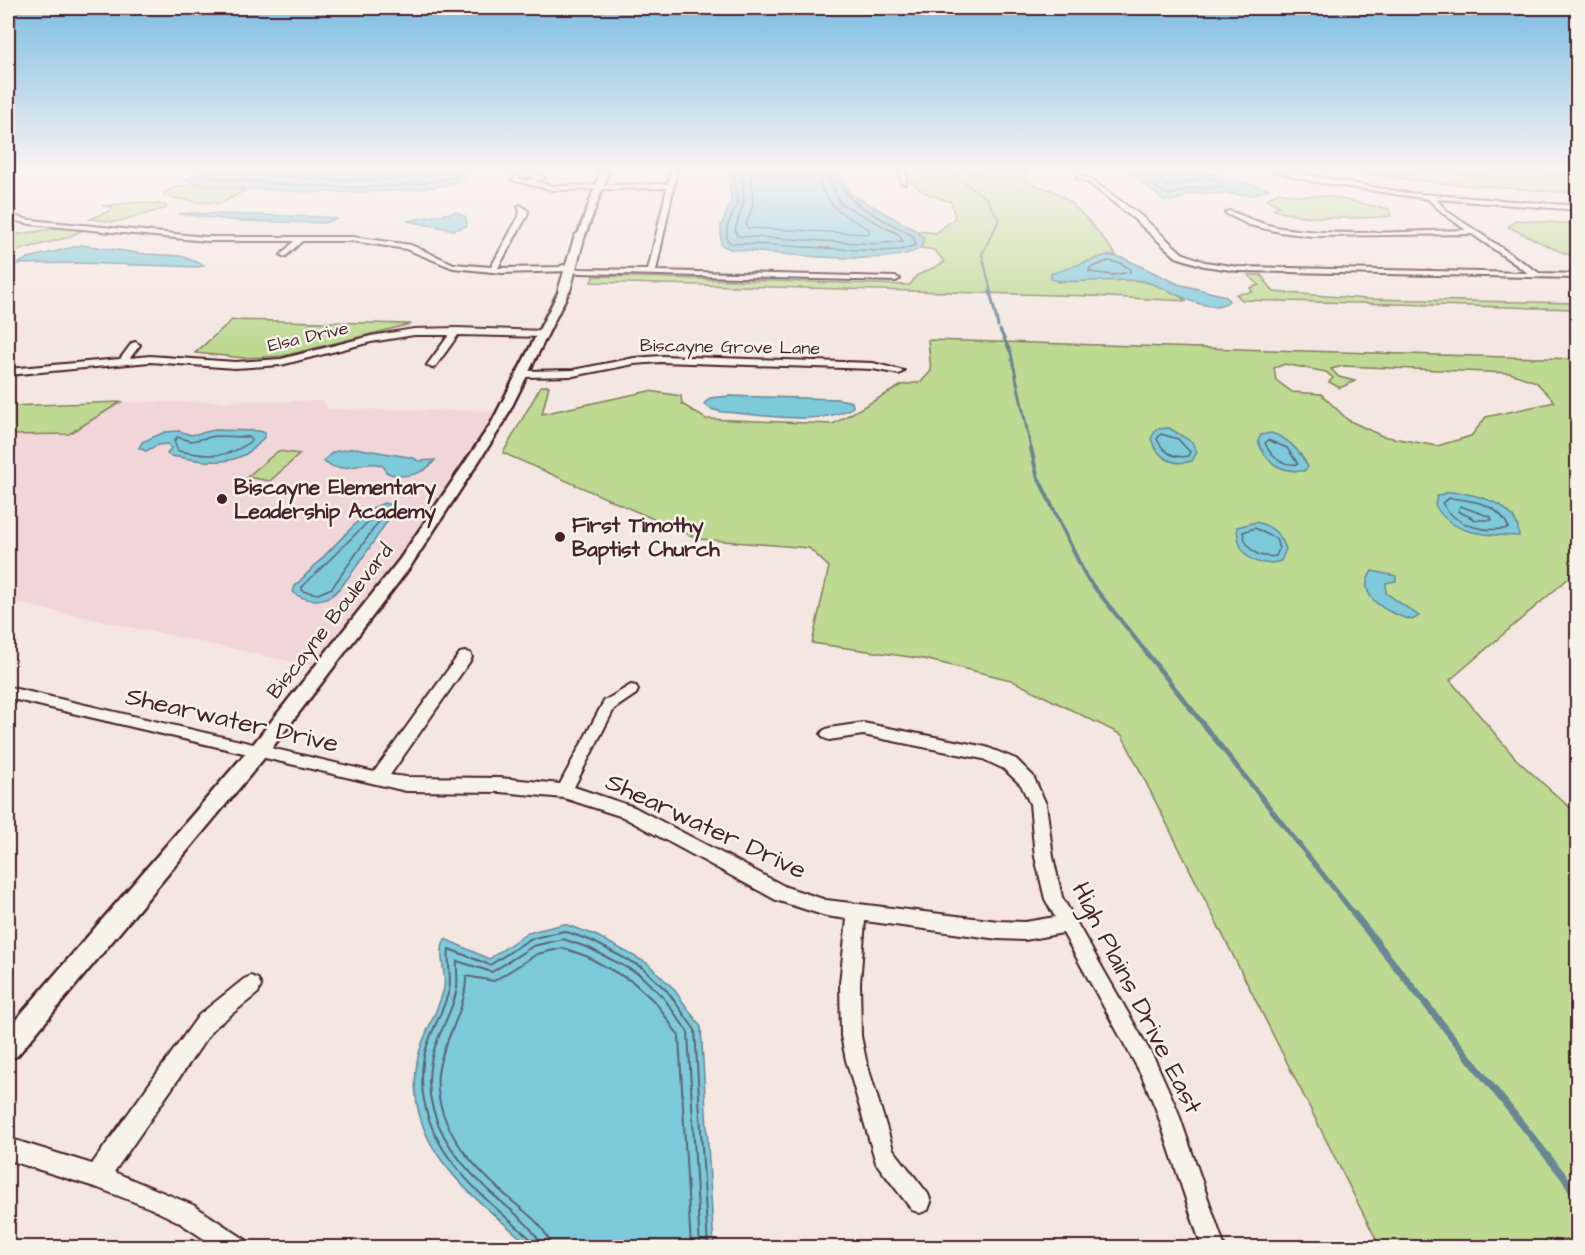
<svg xmlns="http://www.w3.org/2000/svg" width="1585" height="1255" font-family="'Architects Daughter',sans-serif">
  <style>
    .built { fill: #f0d6d9 }
    .green { fill: #beda92; stroke: #847c5e; stroke-width: 1.5; fill-rule: evenodd }
    .water { fill: #7dcadb; stroke: #698695; stroke-width: 1.5 }
    .lines { fill: none; stroke-linecap: round; stroke-linejoin: round }
    .shore-far1 { stroke: #5e6371; stroke-width: 1.5 }
    .shore { stroke: #5e6371; stroke-width: 2 }
    .stream-far4 { stroke: #698695; stroke-width: 2 }
    .stream-far3 { stroke: #698695; stroke-width: 3 }
    .stream-far2 { stroke: #698695; stroke-width: 4 }
    .stream-far1 { stroke: #698695; stroke-width: 5 }
    .stream { stroke: #698695; stroke-width: 7 }
    .minor-casing { stroke: #4a1f2b; stroke-width: 4 }
    .tertiary-casing { stroke: #4a1f2b; stroke-width: 5 }
    .secondary-casing { stroke: #4a1f2b; stroke-width: 4 }
    .minor { fill: #f7f3e8; fill-rule: evenodd }
    .tertiary { fill: #f7f3e8; fill-rule: evenodd }
    .secondary { fill: #f7f3e8; fill-rule: evenodd }
    .poi-dot { fill: #4a1f2b; stroke: #f7f3e8; stroke-width: 2 }
    .labels { text-anchor: middle; dominant-baseline: central; stroke-width: 5; stroke-linejoin: round; paint-order: stroke }
    .far-street-label { font-size: 18px; fill: #4a1f2b; stroke: #f7f3e8 }
    .poi-label { font-size: 21px; font-weight: bold; fill: #4a1f2b; stroke: #f7f3e8; text-anchor: start }
    .street-label { font-size: 21px; fill: #4a1f2b; stroke: #f7f3e8 }
    .near-street-label { font-size: 26px; fill: #4a1f2b; stroke: #f7f3e8 }
  </style>
  <rect width="100%" height="100%" fill="#f4e6e1"/>
  <filter id="ink" filterUnits="userSpaceOnUse"><feTurbulence type="fractalNoise" baseFrequency=".0167" numOctaves="2"/><feDisplacementMap in="SourceGraphic" scale="12" xChannelSelector="R" yChannelSelector="G"/><feConvolveMatrix kernelMatrix="1 2 1 2 8 2 1 2 1" color-interpolation-filters="sRGB"/></filter>
  <g filter="url(#ink)">
    <!-- built -->
    <polygon class="built" points="322,401 329,409 497,411 364,608 318,667 8,601 8,435 69,434 121,402"/>
    <!-- green -->
    <g class="green">
      <path d="M908,171h118v9c10,8 21,7 31,13 24,15 42,40 59,62 -22,0 -43,15 -65,19l6,8c42,-4 94,-10 129,19l-96,-5 -499,-14 3,-6 316,9 6,-9 29,-14 -11,-12 -13,-2 3,-9 -7,-8 19,2 19,-15 -4,-16 -28,-10 -16,-14z"/>
      <path d="M1346,171l142,2 -1,-2c32,0 62,-3 90,10v12l-138,-10z"/>
      <polygon points="191,185 246,190 222,203 196,202 164,196 165,192 176,187"/>
      <path d="M1278,192l22,4h26l63,13 2,7c-26,3 -96,4 -118,-7l6,-3 -12,-7z"/>
      <polygon points="140,202 165,205 167,208 116,222 90,219 109,211 112,207 102,206"/>
      <path d="M1516,220l61,4v33c-18,-3 -49,-22 -69,-30z"/>
      <polygon points="65,227 81,231 66,238 8,253 8,236"/>
      <polygon points="1248,275 1261,275 1274,292 1367,299 1577,303 1577,309 1242,300 1236,294 1253,292 1250,288 1259,285"/>
      <polygon points="232,320 411,324 283,356 245,358 195,353"/>
      <path d="M928,340l649,19v212l-127,109 66,79 61,55v433h-197l-258,-512 -111,-55 -87,-21 -112,-16 17,-76 -20,-19 -110,-9 -196,-86 38,-67h8l-7,28 107,-23 32,5 1,8 24,15 127,5 69,-39 19,-3 10,-11zM1285,364l41,8 7,6 -4,4 11,6 15,-7 -16,-4 -8,-8 12,-3 167,7 26,9 19,20 -69,15 -15,19 -34,10 -55,-10 -34,-16 -27,-26 -29,-2 -16,-12 -2,-12z"/>
      <polygon points="121,402 69,434 8,435 8,406"/>
      <polygon points="278,451 300,454 270,481 247,477"/>
    </g>
    <!-- water -->
    <g class="water">
      <path d="M204,171h261l2,4c-18,27 -248,17 -283,5z"/>
      <path d="M729,171h110l10,22 68,38 7,8 -3,9c-30,20 -152,5 -191,1l-9,-4v-19l10,-24z"/>
      <polygon points="1129,171 1201,171 1269,189 1252,195 1193,193 1173,201 1164,201"/>
      <polygon points="456,212 466,217 467,226 454,230 407,221"/>
      <polygon points="189,213 325,217 336,219 325,223 240,221 178,214"/>
      <polygon points="82,245 145,254 181,256 204,265 199,267 77,263 18,264 28,258"/>
      <path d="M1107,255l16,3 55,26 47,12 4,5c-22,18 -64,-17 -87,-20 -19,-3 -80,4 -91,-2v-5z"/>
      <path d="M729,396l109,3 14,3 1,5c-30,20 -95,7 -131,5l-11,-3 -7,-5 6,-6z"/>
      <path d="M1169,428l23,14 5,10 -5,9c-19,6 -35,-4 -41,-22l5,-10z"/>
      <path d="M215,430l45,1 5,2v3c-24,34 -58,26 -94,20l-4,-2 4,-6 -3,-4 -10,1 -12,6 -7,-3 3,-6 23,-10 14,-1 12,4z"/>
      <path d="M1271,433c18,5 29,18 37,34l-4,4c-23,1 -38,-7 -46,-30l3,-6z"/>
      <path d="M355,448l59,10 4,3 17,-1c-11,15 -33,20 -49,12l-2,-5c-15,-11 -43,11 -61,-6l10,-9z"/>
      <path d="M1449,492c25,1 70,11 70,44 -32,-1 -67,0 -84,-31l2,-9z"/>
      <path d="M384,503l11,3 -1,5c-16,23 -40,63 -58,81 -11,11 -32,10 -43,0l2,-6 75,-77z"/>
      <path d="M1256,522c16,4 25,12 30,27l-5,12c-28,8 -43,-6 -44,-34z"/>
      <path d="M1372,571l24,5v5l-10,2v10l33,23 -7,4c-21,-6 -59,-22 -40,-49z"/>
      <path d="M564,924l31,11 52,28 26,25 28,39 13,220h-183c-57,-51 -128,-98 -114,-185 4,-26 21,-48 27,-74 3,-16 -7,-33 1,-49l44,20 38,-26z"/>
    </g>
    <g class="lines">
      <!-- shore-far1 -->
      <g class="shore-far1">
        <path d="M205,171l2,6c76,8 178,19 252,-1l1,-5"/>
        <path d="M215,171c69,6 169,17 235,0"/>
        <path d="M734,171l3,32 -10,24v13l4,3 146,8 23,-1 16,-5 -3,-9c-29,-19 -69,-28 -79,-65"/>
        <polyline points="742,171 744,203 735,229 737,236 877,244 903,241 898,234 840,203 826,171"/>
        <path d="M751,171l2,34 -7,20 2,3 121,6v-5c-27,-14 -48,-26 -52,-58"/>
        <polyline points="1138,171 1157,189 1170,195 1192,188 1223,187 1223,182 1210,178 1207,171"/>
        <polyline points="1149,171 1169,187 1199,179 1200,171"/>
        <polygon points="1108,261 1120,263 1130,269 1130,272 1113,275 1089,272 1090,268"/>
        <path d="M1161,434l17,5 12,13 -2,4c-14,3 -25,-4 -31,-17z"/>
        <path d="M216,436l33,1 3,3c-23,20 -46,16 -74,11l-4,-10 3,-4 14,4z"/>
        <path d="M1268,440l19,8 11,16c-16,2 -27,-7 -33,-21z"/>
        <path d="M1450,498c23,2 49,6 59,30 -25,5 -54,-2 -67,-25z"/>
        <polygon points="1460,506 1491,517 1492,520 1476,520 1458,511"/>
        <polygon points="380,510 384,510 384,514 332,588 318,594 302,591 302,587"/>
        <path d="M1255,528l21,11 3,10 -3,7c-18,3 -30,-6 -33,-24z"/>
      </g>
      <!-- shore -->
      <g class="shore">
        <path d="M535,1248l-2,-7c-54,-48 -120,-97 -110,-178 3,-26 20,-48 26,-73 3,-13 -2,-27 0,-41l41,16 40,-26 34,-8 28,10 51,27 25,24 27,38 13,218"/>
        <path d="M542,1248c-8,-24 -37,-41 -55,-59 -39,-36 -69,-82 -54,-136 6,-21 18,-39 23,-60 3,-10 0,-21 1,-32l35,11 41,-26 30,-7 26,9 50,26 24,23 25,35 12,216"/>
        <path d="M551,1248c-4,-22 -24,-34 -40,-48 -33,-29 -68,-63 -73,-109 -5,-41 29,-74 28,-115l28,5 43,-27 26,-6 23,8 47,26 23,21 23,33 12,212"/>
      </g>
      <!-- stream-far4 -->
      <polyline class="stream-far4" points="949,171 987,199 999,220 982,254 991,292"/>
      <!-- stream-far3 -->
      <g class="stream-far3">
        <polyline points="990,291 998,326"/>
        <polyline points="1000,330 1011,353 1031,449"/>
      </g>
      <!-- stream-far2 -->
      <polyline class="stream-far2" points="1031,448 1037,475 1086,577 1146,652"/>
      <!-- stream-far1 -->
      <polyline class="stream-far1" points="1145,651 1355,915"/>
      <!-- stream -->
      <polyline class="stream" points="1354,914 1564,1177 1578,1201"/>
      <defs>
        <g id="minor">
          <path d="M671,171h6l-21,100 240,6 4,2 -4,2 -317,-8 -9,-2 -68,2 -49,-5 -47,-19 -53,-8h-51l-17,16 -4,-2 13,-14h-88l-176,-17 -22,-5v-4l22,5 176,17h147l58,8 43,19 37,3 28,-51 1,-5 -2,-4 3,-2 7,6 -1,5 -29,52 61,-1 4,-2 16,4 69,1 19,-82 -114,2 -42,-10c10,-10 23,-10 34,-2l-10,4 18,4 115,-2zM532,176l4,2 -11,3 -6,-2 3,-2z"/>
          <polygon points="899,171 905,171 906,184 901,183"/>
          <path d="M1274,171h10l123,22 171,13v4l-142,-11 12,13 91,61 39,1v4l-340,-7 -34,-5 -28,-9 -42,-38 -45,-36 -12,-5 3,-2 13,5 47,34 42,38 23,9 33,5 290,6 -56,-39 -160,2 -32,-4 -31,-7 -24,-12 4,-2c18,6 33,14 52,17 61,9 124,3 185,2l-22,-16 -16,-15 -118,-18z"/>
          <polygon points="1563,171 1578,173 1578,177 1564,172"/>
          <polygon points="457,328 544,331 548,334 544,337 458,335 435,367 432,368 427,365 449,335 414,335 371,342 281,365 235,368 150,362 8,375 8,369 120,359 132,343 135,342 140,345 130,358 150,356 235,362 281,359 371,336 414,329"/>
          <polygon points="661,356 873,363 904,371 899,374 873,369 661,362 634,364 573,376 525,377 520,374 525,371 573,370 634,358"/>
          <polygon points="465,652 470,653 472,657 470,661 390,775 406,777 500,778 560,784 604,701 631,685 636,686 638,690 636,694 614,709 574,787 634,807 786,887 826,900 998,921 1025,922 1055,917 1045,899 1035,857 1030,804 1021,785 1004,769 983,759 863,735 829,740 824,738 821,734 824,730 829,728 863,723 986,747 1016,759 1033,776 1046,804 1053,857 1062,897 1156,1062 1177,1109 1225,1248 1202,1248 1156,1109 1142,1076 1063,933 1025,940 998,939 865,921 860,983 861,1036 866,1060 893,1149 928,1194 931,1202 928,1210 920,1213 912,1210 876,1163 846,1060 841,1036 840,983 847,919 826,916 776,900 623,817 564,798 500,792 406,791 8,698 8,687 374,772 460,653"/>
          <polygon points="251,976 258,979 261,986 258,993 213,1029 114,1172 193,1205 246,1240 249,1248 218,1248 177,1221 150,1208 98,1188 8,1160 8,1138 92,1164 199,1015 244,979"/>
        </g>
        <g id="tertiary">
          <polygon points="601,171 609,171 585,235 577,237"/>
          <polygon points="564,288 569,291 503,424 410,567 265,757 17,1056 8,1059 8,1029 251,747 400,559 491,424 559,291"/>
        </g>
        <polygon id="secondary" points="580,232 585,235 570,291 560,293 558,291 575,235"/>
      </defs>
      <!-- minor casing -->
      <use href="#minor" class="minor-casing"/>
      <!-- tertiary casing -->
      <use href="#tertiary" class="tertiary-casing"/>
      <!-- secondary casing -->
      <use href="#secondary" class="secondary-casing"/>
      <!-- minor -->
      <use href="#minor" class="minor"/>
      <!-- tertiary -->
      <use href="#tertiary" class="tertiary"/>
      <!-- secondary -->
      <use href="#secondary" class="secondary"/>
    </g>
  </g>
  <!-- sky -->
  <linearGradient id="sky" x2="0" y2="1"><stop stop-color="#7dbde3"/><stop offset="0.49" stop-color="#faf4f2"/><stop offset="1" stop-color="#faf4f2" stop-opacity="0"/></linearGradient>
  <rect width="1585" height="346" fill="url(#sky)"/>
  <!-- markers -->
  <g class="poi-dot">
    <circle cx="222" cy="499" r="6"/>
    <circle cx="560" cy="537" r="6"/>
  </g>
  <g class="labels">
    <!-- far-street labels -->
    <g class="far-street-label">
      <text transform="translate(308 337) rotate(-13)">Elsa Drive</text>
      <text transform="translate(730 347) rotate(1)">Biscayne Grove Lane</text>
    </g>
    <!-- poi labels -->
    <g class="poi-label">
      <text x="234" y="487">Biscayne Elementary<tspan x="234" dy="24">Leadership Academy</tspan></text>
      <text x="572" y="525">First Timothy<tspan x="572" dy="24">Baptist Church</tspan></text>
    </g>
    <!-- street labels -->
    <g class="street-label">
      <text transform="translate(330 621) rotate(-52)">Biscayne Boulevard</text>
    </g>
    <!-- near-street labels -->
    <g class="near-street-label">
      <text transform="translate(232 720) rotate(13)">Shearwater Drive</text>
      <text transform="translate(706 826) rotate(25)">Shearwater Drive</text>
      <text transform="translate(1137 998) rotate(63)">High Plains Drive East</text>
    </g>
  </g>
  <!-- margin -->
  <rect width="1585" height="1255" fill="none" stroke="#f7f3e8" stroke-width="30"/>
  <rect x="15" y="15" width="1555" height="1225" fill="none" stroke="#4a1f2b" stroke-width="2" filter="url(#ink)"/>
</svg>
